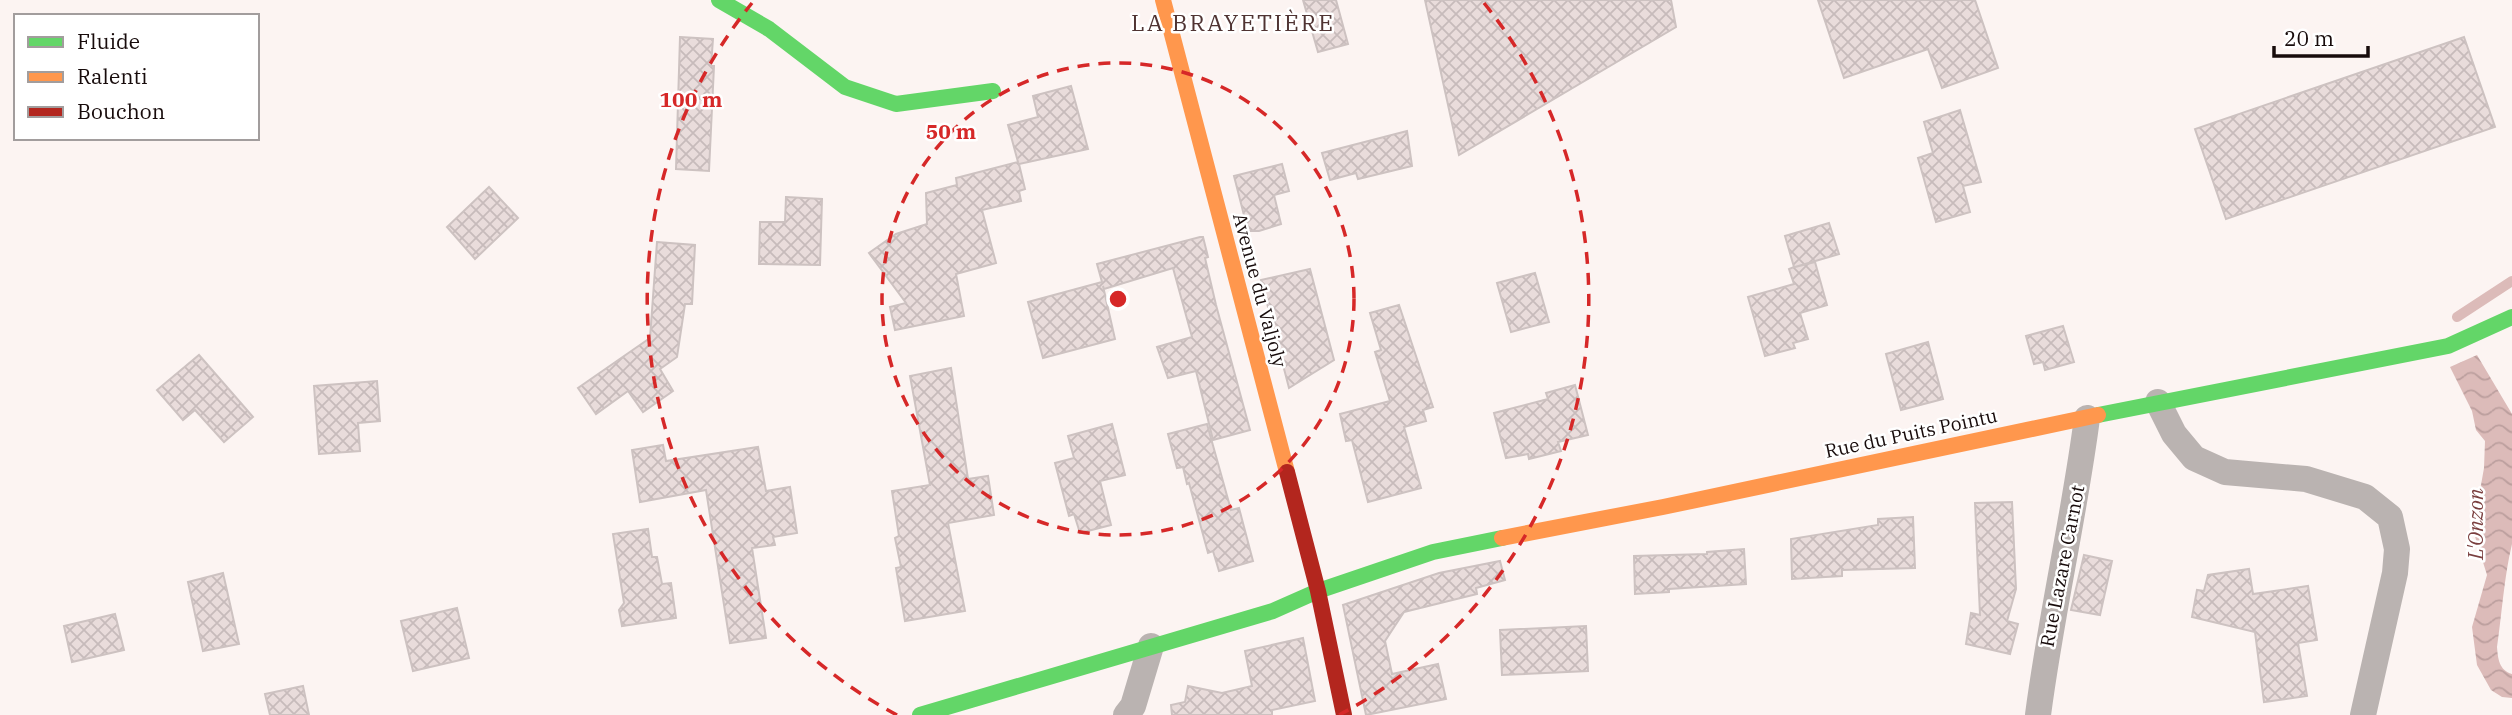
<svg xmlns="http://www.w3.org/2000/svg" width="2512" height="715" font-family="'IBM Plex Serif',serif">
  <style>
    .water { fill: url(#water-waves) }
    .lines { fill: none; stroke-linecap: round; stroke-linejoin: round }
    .stream { stroke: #dcbbb9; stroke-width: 10 }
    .building { fill: url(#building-cross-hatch); stroke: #cdc2c1; stroke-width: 2 }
    .street { stroke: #bab3b1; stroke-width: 26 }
    .fast { stroke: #63d668; stroke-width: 16 }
    .slow { stroke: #ff974d; stroke-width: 16 }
    .jam { stroke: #b3261e; stroke-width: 16 }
    .ring { fill: none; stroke: #d62828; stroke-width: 3.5; stroke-dasharray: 12 9 }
    .labels { text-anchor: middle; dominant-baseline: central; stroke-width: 5; stroke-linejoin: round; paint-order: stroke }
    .street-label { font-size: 19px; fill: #170b0b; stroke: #fff }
    .water-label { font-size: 21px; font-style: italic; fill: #7a3f3f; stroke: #fff }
    .quarter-label { font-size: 23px; letter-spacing: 2px; fill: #503433; stroke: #fff }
    .centre { fill: #d62828; stroke: #fff; stroke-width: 3.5 }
    .ring-label { font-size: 21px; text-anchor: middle; font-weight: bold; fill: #d62828; stroke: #fff; stroke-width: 5; stroke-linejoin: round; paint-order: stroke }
  </style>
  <defs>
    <pattern id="water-waves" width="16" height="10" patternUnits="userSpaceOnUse" patternTransform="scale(1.75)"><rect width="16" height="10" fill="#dcbbb9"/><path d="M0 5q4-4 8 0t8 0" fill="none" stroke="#bc9f9e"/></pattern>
    <pattern id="building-cross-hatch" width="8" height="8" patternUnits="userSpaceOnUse" patternTransform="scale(1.75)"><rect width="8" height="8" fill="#e9dcdb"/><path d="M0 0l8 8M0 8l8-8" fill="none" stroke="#c7bbbb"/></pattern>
  </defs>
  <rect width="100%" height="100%" fill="#fcf4f2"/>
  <!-- water -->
  <path class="water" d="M2477,355l35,59v130c-8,33 -10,69 -15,103 1,12 2,23 15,27v24l-10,-1 -11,-7 -14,-25 -5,-38 15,-52 -14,-45 11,-62 1,-27 -9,-11 -4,-19 -22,-44z"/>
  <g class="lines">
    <!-- stream -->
    <polyline class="stream" points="2457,317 2512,281"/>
  </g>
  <!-- building -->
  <g class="building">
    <polygon points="1303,0 1336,0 1348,44 1318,52"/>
    <polygon points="1425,0 1671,0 1676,27 1459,155"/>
    <polygon points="1818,0 1975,0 1998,68 1942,88 1928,49 1844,78"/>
    <polygon points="680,37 713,39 711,66 714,66 709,171 676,169"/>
    <polygon points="2464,37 2495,127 2226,219 2195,129"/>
    <polygon points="1071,86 1088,149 1019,164 1025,189 1019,191 1021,201 982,210 996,263 956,274 964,316 895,330 890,307 906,303 869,253 896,234 927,224 926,193 957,185 956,178 1018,162 1008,125 1038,117 1033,96"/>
    <polygon points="1960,110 1981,182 1963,186 1970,212 1936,222 1918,158 1933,153 1924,122"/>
    <polygon points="1407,131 1412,166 1358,179 1356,173 1330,180 1322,153"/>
    <polygon points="1282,164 1289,191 1274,195 1281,224 1259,231 1248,231 1234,176"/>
    <polygon points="489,187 518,218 475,259 447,227"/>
    <polygon points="786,197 822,199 820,265 759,264 760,222 785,222"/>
    <polygon points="1829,223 1839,254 1795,267 1815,262 1827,305 1800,313 1808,339 1793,343 1795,348 1765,356 1748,297 1794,284 1789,269 1794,267 1785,236"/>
    <polygon points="1200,237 1203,237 1208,257 1205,258 1216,305 1250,430 1213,440 1196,371 1168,378 1157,347 1192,337 1173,268 1104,289 1103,286 1115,339 1043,358 1028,302 1102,282 1097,264"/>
    <polygon points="657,242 695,245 692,304 685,304 677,357 660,369 673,391 643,412 628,391 596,414 578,388 650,338"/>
    <polygon points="1310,269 1334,360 1289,388 1261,280"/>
    <polygon points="1535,273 1549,322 1511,332 1497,283"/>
    <polygon points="1399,305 1433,407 1423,410 1426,421 1404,427 1421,488 1368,502 1352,440 1346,441 1340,414 1390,401 1375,352 1381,350 1370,313"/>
    <polygon points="2063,326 2074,362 2045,370 2043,362 2034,364 2026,336"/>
    <polygon points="1928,342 1943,399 1901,410 1886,354"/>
    <polygon points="199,355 253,417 224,442 195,410 183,420 157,390"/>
    <polygon points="951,368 968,479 988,476 994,515 948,523 965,611 905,621 896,568 901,567 895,538 899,536 892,491 930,485 910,376"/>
    <polygon points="377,381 380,421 358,423 360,451 319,454 314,386"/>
    <polygon points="1575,385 1588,435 1558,442 1561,451 1529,459 1528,454 1506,458 1494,413 1548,399 1546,393"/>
    <polygon points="1112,424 1125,475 1100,481 1111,525 1080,533 1074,514 1069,516 1055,463 1074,458 1068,436"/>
    <polygon points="1207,424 1231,510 1239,508 1253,561 1219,571 1213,551 1208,553 1189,483 1187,484 1183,467 1177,468 1168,434"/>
    <polygon points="663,445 666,461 758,447 766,491 790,487 797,533 773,537 775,545 752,548 766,638 730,643 706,490 640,502 632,450"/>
    <polygon points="2012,502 2016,589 2007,621 2018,624 2010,654 1966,644 1971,613 1980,615 1975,503"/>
    <polygon points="1913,517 1915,568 1842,570 1842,576 1792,579 1791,539 1878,525 1878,519"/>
    <polygon points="648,529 652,557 657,557 662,584 671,583 676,618 622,626 619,610 624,603 613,534"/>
    <polygon points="1744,549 1746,584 1669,589 1669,592 1635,594 1634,556 1707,554 1707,552"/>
    <polygon points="2084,555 2112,561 2100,615 2071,610"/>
    <polygon points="1500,561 1505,580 1476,588 1477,594 1404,612 1385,641 1392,674 1438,664 1446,699 1366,715 1343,605 1439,573"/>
    <polygon points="2249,569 2253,594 2308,586 2317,640 2298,643 2307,696 2264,702 2255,632 2192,617 2197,590 2204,591 2208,575"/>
    <polygon points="223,573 239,644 203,651 188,582"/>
    <polygon points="457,608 469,658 413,671 401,621"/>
    <polygon points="115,614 124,650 72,662 64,626"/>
    <polygon points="1586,626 1588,671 1502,675 1500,630"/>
    <polygon points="1303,638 1315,701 1272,710 1272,715 1172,715 1171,705 1185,702 1188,686 1222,693 1252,686 1245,651"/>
    <polygon points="303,686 309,715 270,715 265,694"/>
  </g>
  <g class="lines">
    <!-- street -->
    <g class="street">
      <polyline points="2158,402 2174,434 2194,458 2225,472 2306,479 2365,497 2390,517 2397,549 2395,573 2363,715"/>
      <polyline points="1126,715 1133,706 1151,646"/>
      <path d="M2038,715c13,-100 36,-197 49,-297"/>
    </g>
    <!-- fast -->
    <g class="fast">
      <polyline points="719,0 769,29 845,87 896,104 993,91"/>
      <polyline points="2098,415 2448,346 2512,317"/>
      <polyline points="920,715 1273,611 1318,591 1433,552 1502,538"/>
    </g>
    <!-- slow -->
    <g class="slow">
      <polyline points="1163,0 1287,472"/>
      <polyline points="1502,538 1663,507 2098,415"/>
    </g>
    <!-- jam -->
    <polyline class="jam" points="1287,472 1318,591 1344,715"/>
  </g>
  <!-- distance rings -->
  <g class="ring">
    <circle cx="1118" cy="299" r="236"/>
    <path d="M897 715A471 471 0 0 1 752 3M1484 3A471 471 0 0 1 1339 715"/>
  </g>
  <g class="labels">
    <!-- street labels -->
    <g class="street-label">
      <text transform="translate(1260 290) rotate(75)">Avenue du Valjoly</text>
      <text transform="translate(1911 433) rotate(-12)">Rue du Puits Pointu</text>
      <text transform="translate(2062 566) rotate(-79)">Rue Lazare Carnot</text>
    </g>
    <!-- water labels -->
    <g class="water-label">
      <text transform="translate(2475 524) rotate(-90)">L'Onzon</text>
    </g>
    <!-- quarter labels -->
    <g class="quarter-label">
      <text x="1233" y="22">LA BRAYETIÈRE</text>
    </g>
  </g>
  <circle cx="1118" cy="299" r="10" class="centre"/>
  <g class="ring-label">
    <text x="691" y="107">100 m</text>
    <text x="951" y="139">50 m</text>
  </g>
  <!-- legend -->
  <rect x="14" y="14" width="245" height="126" fill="#ffffff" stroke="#a29d9d" stroke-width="2"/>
  <rect x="28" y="37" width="35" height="10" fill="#63d668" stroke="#a29d9d" stroke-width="2"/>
  <text x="77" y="49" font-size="21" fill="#170b0b">Fluide</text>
  <rect x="28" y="72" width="35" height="10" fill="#ff974d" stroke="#a29d9d" stroke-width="2"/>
  <text x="77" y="84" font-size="21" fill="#170b0b">Ralenti</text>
  <rect x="28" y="107" width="35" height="10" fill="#b3261e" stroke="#a29d9d" stroke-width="2"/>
  <text x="77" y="119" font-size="21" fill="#170b0b">Bouchon</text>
  <!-- scale -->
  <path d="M2274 46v10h94v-10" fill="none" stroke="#170b0b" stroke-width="3.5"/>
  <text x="2284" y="46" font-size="21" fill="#170b0b" stroke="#ffffff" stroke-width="5" paint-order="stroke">20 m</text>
</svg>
